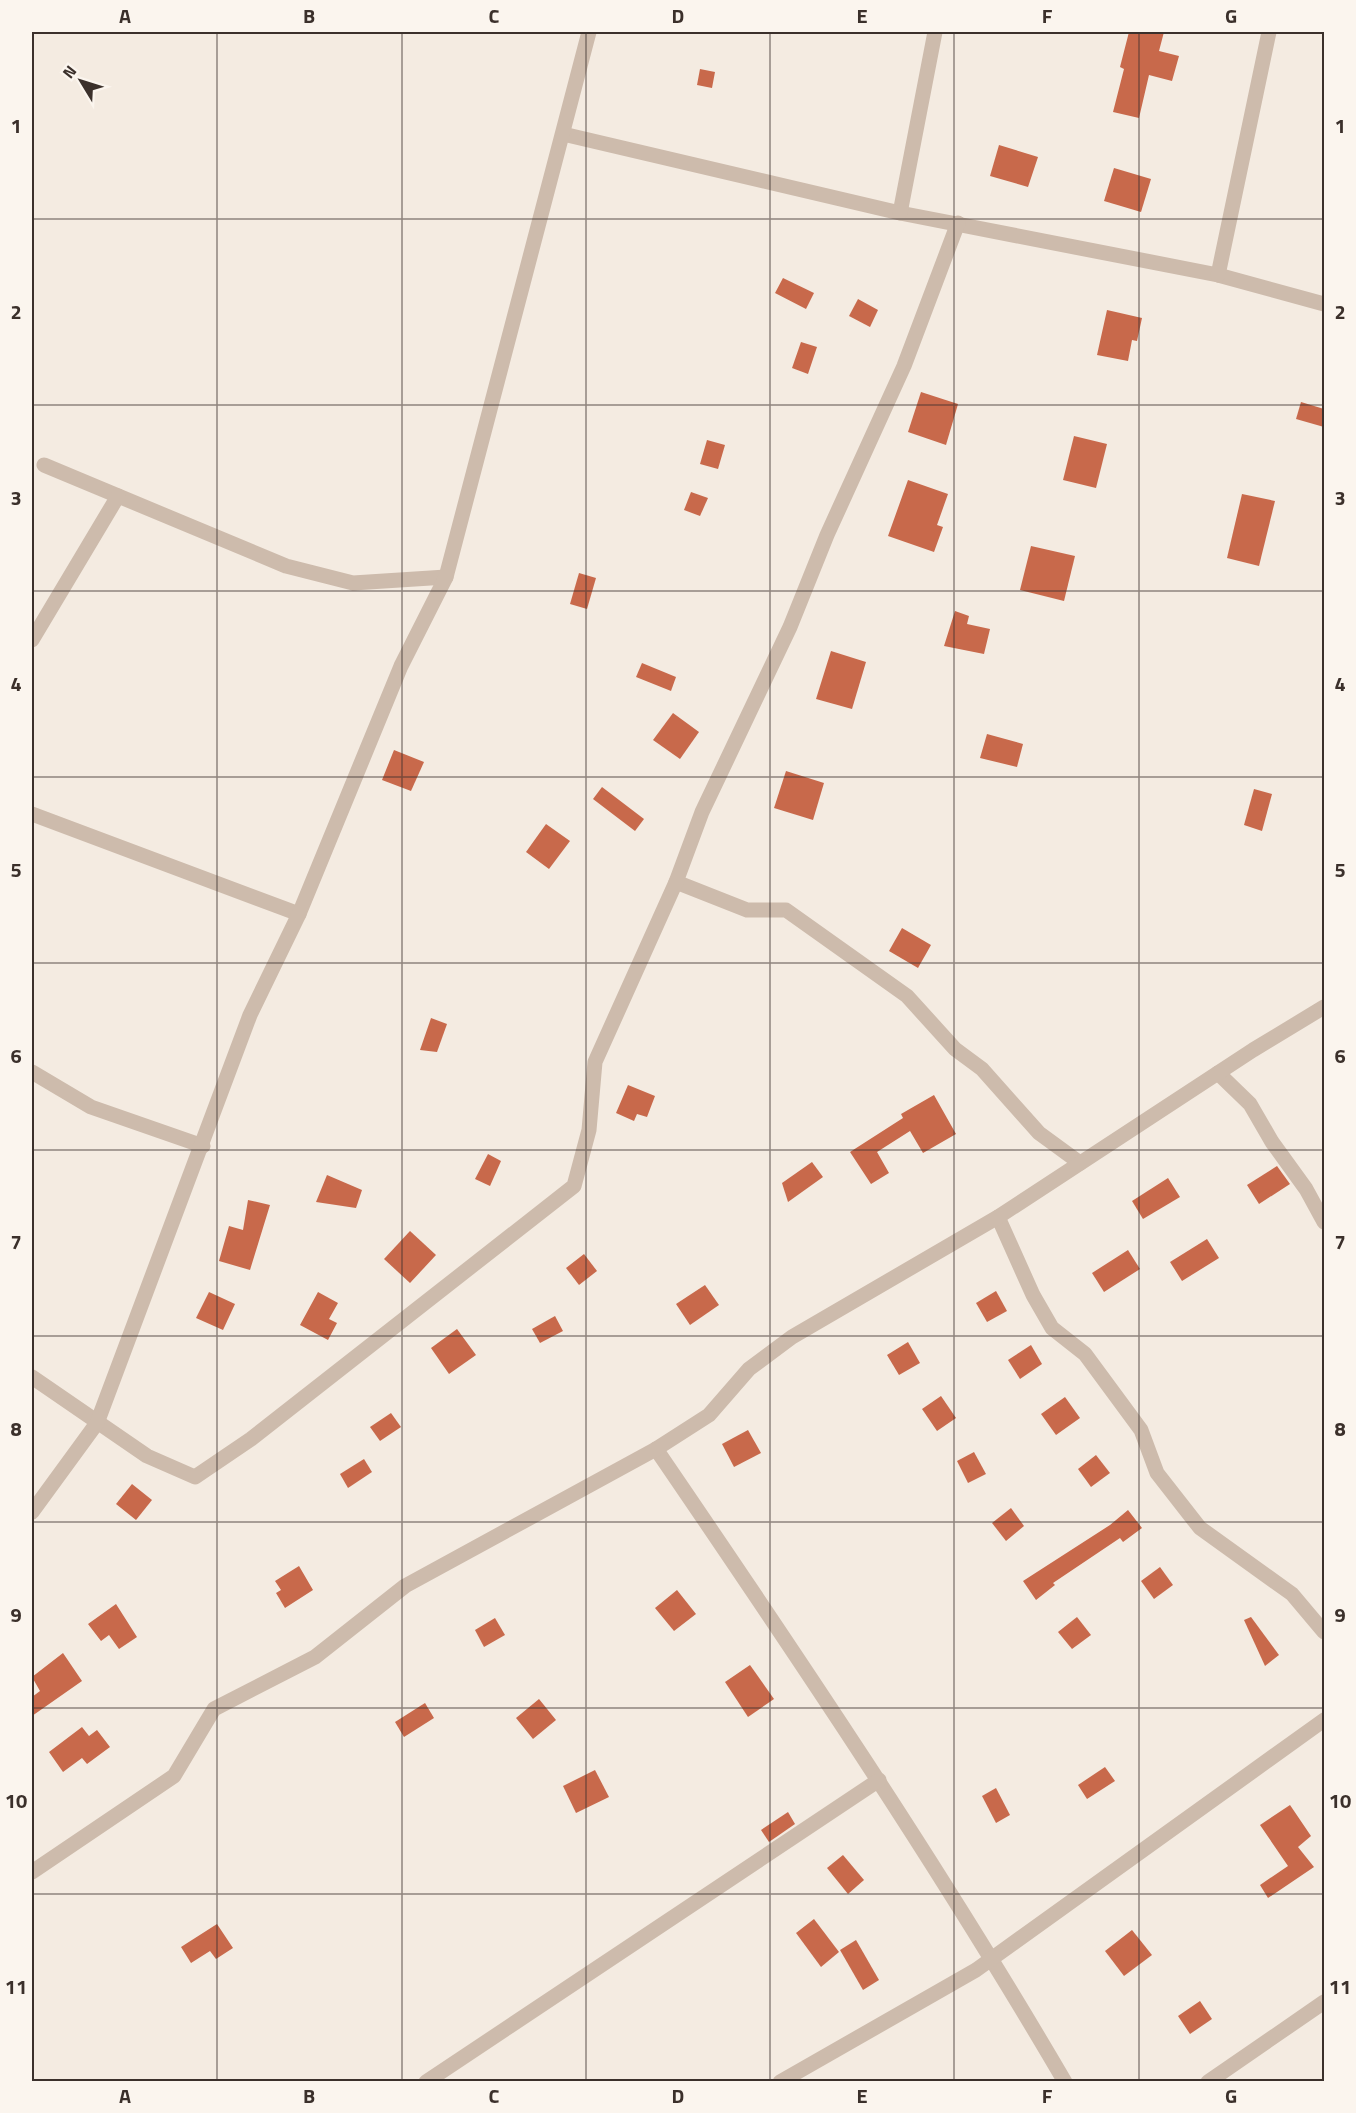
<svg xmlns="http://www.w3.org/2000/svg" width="1356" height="2113" font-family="'Titillium Web',sans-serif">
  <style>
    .building { fill: #c8694b }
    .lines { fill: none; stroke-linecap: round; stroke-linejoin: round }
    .minor { stroke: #cdbbac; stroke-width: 15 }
    .grid { fill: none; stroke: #3b302b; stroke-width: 1.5; stroke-opacity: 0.55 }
    .neatline { fill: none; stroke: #3b302b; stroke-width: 2 }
    .grid-label { font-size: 20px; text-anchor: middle; font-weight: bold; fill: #3b302b }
  </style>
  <rect width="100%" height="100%" fill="#f4ebe1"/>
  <!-- building -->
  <g class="building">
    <polygon points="1129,32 1164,32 1159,51 1179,56 1172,81 1149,75 1139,118 1113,112 1124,69 1120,67"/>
    <polygon points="700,69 715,72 712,88 697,85"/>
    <polygon points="999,145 1038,157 1028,187 990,176"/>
    <polygon points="1114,168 1151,179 1141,212 1104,201"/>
    <polygon points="783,278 814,293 806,309 775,293"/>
    <polygon points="858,299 878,310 870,327 849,316"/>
    <polygon points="1107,310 1142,318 1137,341 1132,340 1128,361 1097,355"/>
    <polygon points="801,342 817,347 808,374 792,368"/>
    <polygon points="921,392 958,404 946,445 908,432"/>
    <polygon points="1301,402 1324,409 1324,427 1296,419"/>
    <polygon points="1074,436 1107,444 1096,488 1063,480"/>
    <polygon points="707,440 725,445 718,469 700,464"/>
    <polygon points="908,480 948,494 937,525 943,527 934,552 888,536"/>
    <polygon points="691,492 708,498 700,516 684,510"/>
    <polygon points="1242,494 1275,501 1259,566 1227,558"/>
    <polygon points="1031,546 1075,556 1064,601 1020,590"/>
    <polygon points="579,573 596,578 587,609 570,604"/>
    <polygon points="955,611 969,616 967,624 990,629 984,654 944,646"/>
    <polygon points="831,651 866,662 852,709 816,699"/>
    <polygon points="642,663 676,677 671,691 636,677"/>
    <polygon points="673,713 699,732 680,759 653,740"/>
    <polygon points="987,734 1023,744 1017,767 980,758"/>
    <polygon points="394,750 424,762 411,791 382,780"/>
    <polygon points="786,771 824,783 813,820 774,808"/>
    <polygon points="602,787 644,819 635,831 593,799"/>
    <polygon points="1254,789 1272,794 1262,831 1244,825"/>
    <polygon points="546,824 570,841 549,869 526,852"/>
    <polygon points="902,928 931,945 918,968 889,951"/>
    <polygon points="431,1018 447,1024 437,1052 420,1050"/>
    <polygon points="628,1085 655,1096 647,1117 637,1114 634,1121 616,1113"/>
    <polygon points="934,1095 956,1134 923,1153 910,1131 877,1152 889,1173 871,1184 850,1152 903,1118 901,1114"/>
    <polygon points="488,1154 501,1161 490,1186 475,1179"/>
    <polygon points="812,1162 823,1177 788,1202 782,1183"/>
    <polygon points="1277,1166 1290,1184 1259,1204 1247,1185"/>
    <polygon points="327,1175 362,1190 356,1208 316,1202"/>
    <polygon points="1168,1178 1180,1197 1143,1219 1132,1201"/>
    <polygon points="248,1200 270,1205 250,1270 219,1261 229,1226 243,1230"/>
    <polygon points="410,1231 436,1255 410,1283 384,1259"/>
    <polygon points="1207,1239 1219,1258 1182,1281 1170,1262"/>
    <polygon points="1128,1250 1140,1269 1104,1292 1092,1273"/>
    <polygon points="584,1254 597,1271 579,1285 566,1268"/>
    <polygon points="705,1285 719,1305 690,1325 676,1304"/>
    <polygon points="996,1291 1007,1311 987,1322 976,1303"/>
    <polygon points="209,1292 235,1304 223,1330 196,1318"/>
    <polygon points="318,1292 338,1303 329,1319 337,1323 328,1340 300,1325"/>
    <polygon points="555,1316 563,1331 540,1343 532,1329"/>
    <polygon points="457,1329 476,1355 449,1374 431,1348"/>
    <polygon points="908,1342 920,1363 899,1375 887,1355"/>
    <polygon points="1031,1345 1042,1364 1020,1379 1008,1360"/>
    <polygon points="941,1396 956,1418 937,1431 922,1409"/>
    <polygon points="1065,1397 1080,1418 1056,1435 1041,1414"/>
    <polygon points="391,1413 401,1427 380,1441 370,1427"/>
    <polygon points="748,1430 761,1453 734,1467 722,1444"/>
    <polygon points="974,1452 986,1474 968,1483 957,1461"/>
    <polygon points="1096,1455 1110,1473 1091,1487 1078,1469"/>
    <polygon points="364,1459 372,1472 348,1488 340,1474"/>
    <polygon points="132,1484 152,1500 136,1520 116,1504"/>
    <polygon points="1011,1508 1024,1526 1006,1541 992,1523"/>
    <polygon points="1128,1510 1142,1528 1123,1542 1120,1538 1053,1583 1055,1585 1036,1600 1023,1581 1110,1525"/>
    <polygon points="299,1566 313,1590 285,1608 276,1593 281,1590 275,1581"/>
    <polygon points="1160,1567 1173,1585 1154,1599 1141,1581"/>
    <polygon points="677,1590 696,1614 674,1631 655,1608"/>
    <polygon points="116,1604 137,1637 119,1649 109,1635 101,1641 88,1624"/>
    <polygon points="1077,1617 1091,1635 1072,1649 1058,1632"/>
    <polygon points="1251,1617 1279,1655 1265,1666 1244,1620"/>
    <polygon points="495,1618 505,1635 484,1647 475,1630"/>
    <polygon points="63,1653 82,1681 32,1716 32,1697 40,1691 32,1677"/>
    <polygon points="750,1665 774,1699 748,1717 725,1682"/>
    <polygon points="539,1699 556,1720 533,1739 516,1718"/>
    <polygon points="425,1703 434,1718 404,1737 395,1722"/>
    <polygon points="82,1727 89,1736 97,1730 110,1747 87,1764 82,1758 63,1772 49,1752"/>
    <polygon points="1105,1767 1115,1781 1087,1799 1078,1785"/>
    <polygon points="595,1770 609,1797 576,1813 563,1786"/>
    <polygon points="996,1788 1010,1815 996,1823 982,1796"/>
    <polygon points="1290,1805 1311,1836 1298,1847 1314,1867 1268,1898 1260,1885 1288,1866 1260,1825"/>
    <polygon points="788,1812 795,1824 769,1842 761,1830"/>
    <polygon points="843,1855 864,1880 848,1894 827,1868"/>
    <polygon points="814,1919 839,1952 821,1967 796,1933"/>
    <polygon points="217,1924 233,1948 216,1959 210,1951 191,1963 181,1947"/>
    <polygon points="1132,1930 1152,1955 1124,1976 1105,1951"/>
    <polygon points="856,1940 879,1980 863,1990 840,1950"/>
    <polygon points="1200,2001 1212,2019 1190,2034 1178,2016"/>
  </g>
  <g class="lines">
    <!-- minor -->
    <g class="minor">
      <polyline points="563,134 900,213 1218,275 1324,304"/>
      <polyline points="900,213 935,32"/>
      <polyline points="1218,275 1269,32"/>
      <polyline points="44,465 286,566 353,583 446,577"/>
      <polyline points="32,640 118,496"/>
      <polyline points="32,814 299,914"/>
      <polyline points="676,882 747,910 786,910 907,996 955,1049 982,1069 1039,1133 1080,1163"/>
      <polyline points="32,1072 91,1107 203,1146"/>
      <polyline points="1218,1073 1250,1104 1272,1142 1306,1189 1324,1222"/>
      <polyline points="998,1217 1033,1295 1052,1328 1085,1354 1141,1430 1157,1473 1200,1528 1292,1594 1324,1632"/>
      <polyline points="32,1377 147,1456 195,1477 251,1439 574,1186 589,1130 595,1062 676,882 702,812 790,627 827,535 904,366 958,223"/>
      <path d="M656,1449c142,208 282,416 409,633"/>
      <polyline points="32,1512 97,1423 250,1015 299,914 401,666 446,577 589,32"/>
      <polyline points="32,1872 174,1776 214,1709 315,1657 405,1586 656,1449 709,1415 749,1369 792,1337 998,1217 1253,1050 1324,1007"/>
      <polyline points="426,2082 879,1780"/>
      <polyline points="780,2082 976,1970 1324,1720"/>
      <polyline points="1208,2082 1324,2002"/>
    </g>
  </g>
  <!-- grid -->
  <path class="grid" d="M217,32v2050M402,32v2050M586,32v2050M770,32v2050M954,32v2050M1139,32v2050M32,219h1292M32,405h1292M32,591h1292M32,777h1292M32,963h1292M32,1150h1292M32,1336h1292M32,1522h1292M32,1708h1292M32,1894h1292"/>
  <!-- border -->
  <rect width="1356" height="2113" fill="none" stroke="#fbf5ee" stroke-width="66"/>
  <!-- north arrow -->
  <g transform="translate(81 81) rotate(308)" stroke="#fbf5ee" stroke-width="4.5" paint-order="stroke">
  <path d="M0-4.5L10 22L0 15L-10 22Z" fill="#3b302b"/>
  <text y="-9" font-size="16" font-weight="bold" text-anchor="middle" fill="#3b302b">N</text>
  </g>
  <rect x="33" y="33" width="1290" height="2047" class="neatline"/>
  <g class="grid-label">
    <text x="125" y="23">A</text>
    <text x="309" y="23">B</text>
    <text x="494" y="23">C</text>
    <text x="678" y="23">D</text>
    <text x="862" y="23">E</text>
    <text x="1047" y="23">F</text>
    <text x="1231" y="23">G</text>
    <text x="16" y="133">1</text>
    <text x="1340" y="133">1</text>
    <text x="16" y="319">2</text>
    <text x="1340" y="319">2</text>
    <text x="16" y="505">3</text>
    <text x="1340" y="505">3</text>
    <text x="16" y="691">4</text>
    <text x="1340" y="691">4</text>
    <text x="16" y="877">5</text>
    <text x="1340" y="877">5</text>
    <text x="16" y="1063">6</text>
    <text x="1340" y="1063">6</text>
    <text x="16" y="1249">7</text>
    <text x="1340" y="1249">7</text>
    <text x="16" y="1436">8</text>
    <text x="1340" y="1436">8</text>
    <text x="16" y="1622">9</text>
    <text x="1340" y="1622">9</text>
    <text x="16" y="1808">10</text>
    <text x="1340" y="1808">10</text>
    <text x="16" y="1994">11</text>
    <text x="1340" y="1994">11</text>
    <text x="125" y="2103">A</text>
    <text x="309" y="2103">B</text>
    <text x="494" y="2103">C</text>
    <text x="678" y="2103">D</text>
    <text x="862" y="2103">E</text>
    <text x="1047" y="2103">F</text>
    <text x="1231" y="2103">G</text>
  </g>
</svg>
